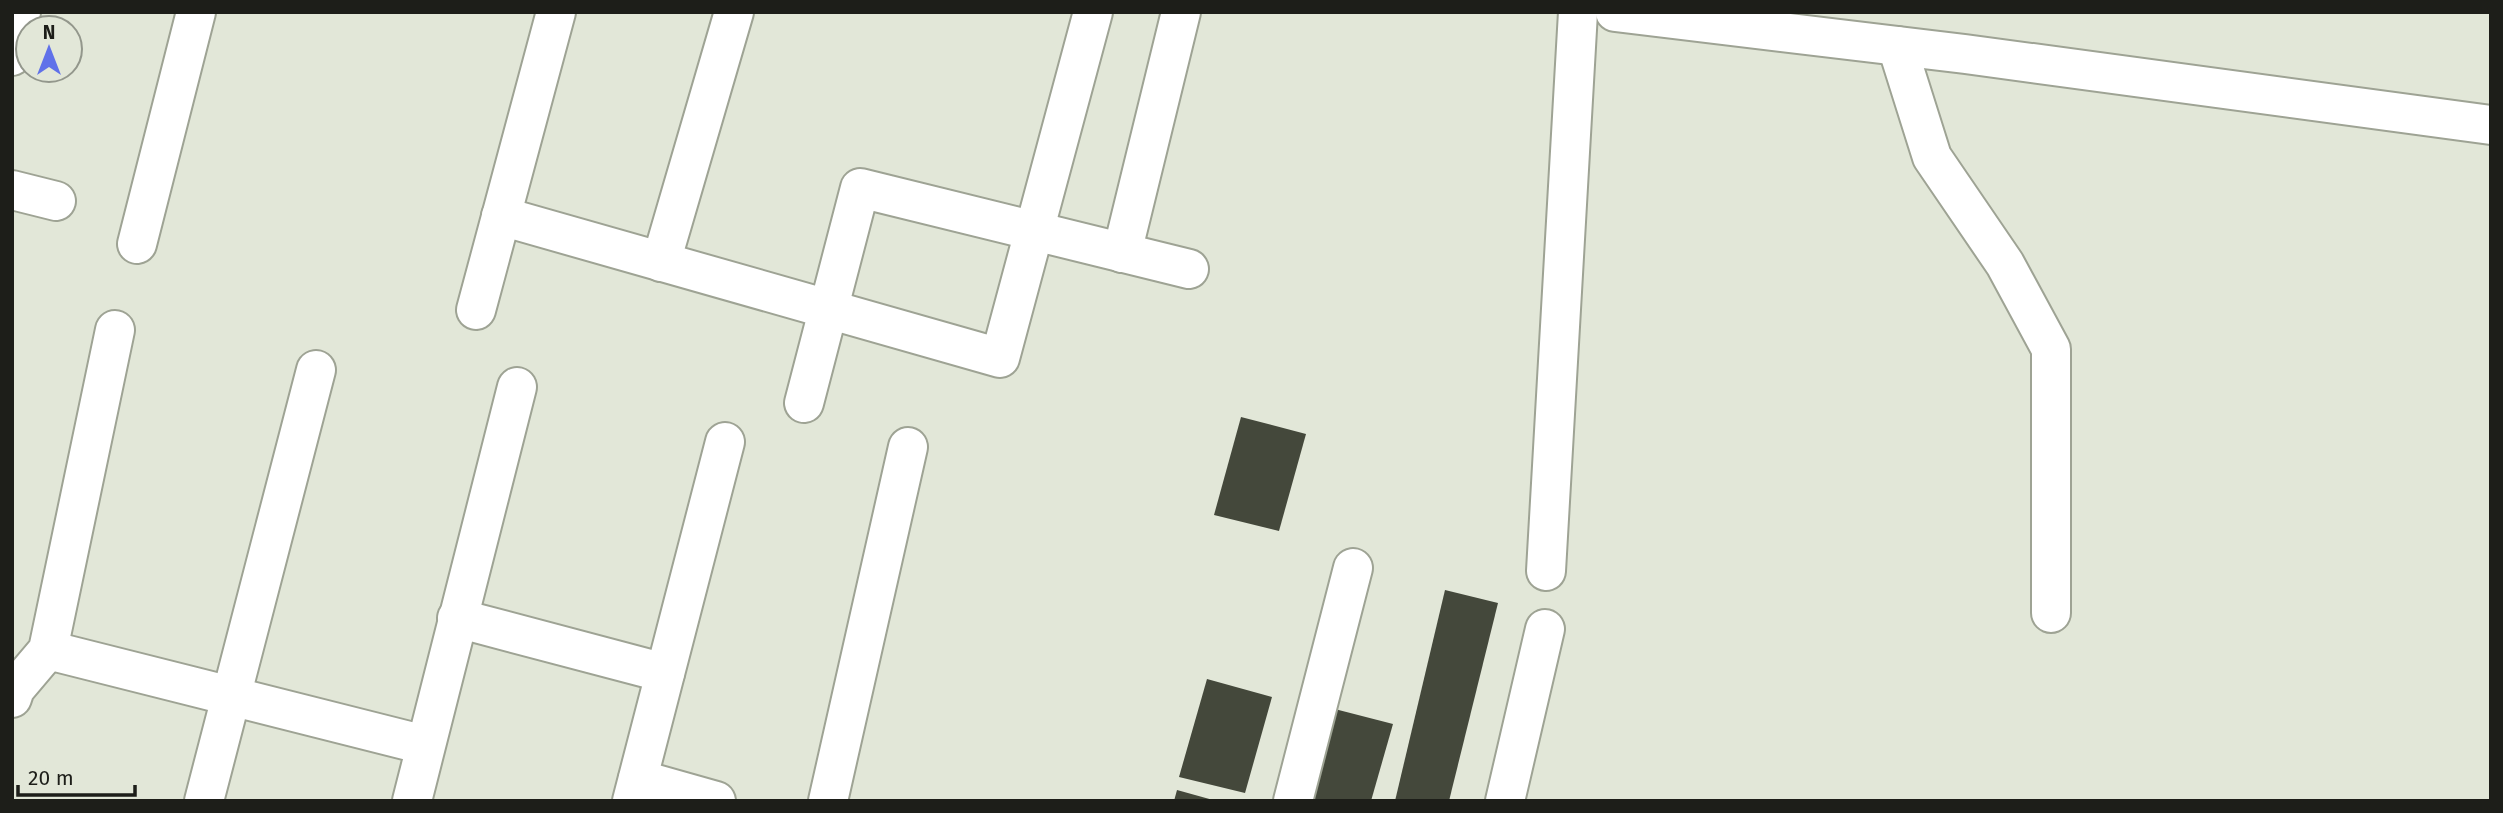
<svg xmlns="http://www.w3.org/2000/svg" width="2503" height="813" font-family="'Fira Sans',sans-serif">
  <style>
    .building { fill: #44483b }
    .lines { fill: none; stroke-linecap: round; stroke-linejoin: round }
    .minor-casing { stroke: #9ea394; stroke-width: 42 }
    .minor { stroke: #fff; stroke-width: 38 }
  </style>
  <rect width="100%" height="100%" fill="#e2e7d8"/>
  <!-- building -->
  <g class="building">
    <polygon points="1241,417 1306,434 1279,531 1214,515"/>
    <polygon points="1445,590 1498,603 1449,801 1395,801"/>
    <polygon points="1207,679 1272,697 1245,793 1179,777"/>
    <polygon points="1327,707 1393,724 1371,801 1300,801"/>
    <polygon points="1177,790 1213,800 1213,801 1174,801"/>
  </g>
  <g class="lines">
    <defs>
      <g id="minor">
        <polyline points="1615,12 1965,54 2491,125"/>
        <polyline points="1897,46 1932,157 2005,264 2051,349 2051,613"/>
        <polyline points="12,56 21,12"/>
        <polyline points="12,190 56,201"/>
        <polyline points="501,216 1000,358 1093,12"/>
        <polyline points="137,244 196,12"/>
        <polyline points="1122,253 1181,12"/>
        <polyline points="661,262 734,12"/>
        <polyline points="476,310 556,12"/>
        <polyline points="804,403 860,188 1189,269"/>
        <polyline points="1546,571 1578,12"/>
        <polyline points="457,618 665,673"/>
        <polyline points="48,650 425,745"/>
        <polyline points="12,698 15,689 48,650 115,330"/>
        <polyline points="638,779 716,801"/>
        <polyline points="204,801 316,370"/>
        <polyline points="412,801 517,387"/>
        <polyline points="632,801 725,442"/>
        <polyline points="828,801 908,447"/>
        <polyline points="1293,801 1353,568"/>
        <polyline points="1505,801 1545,629"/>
      </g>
    </defs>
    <!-- minor casing -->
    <use href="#minor" class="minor-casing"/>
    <!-- minor -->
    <use href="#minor" class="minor"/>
  </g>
  <!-- border -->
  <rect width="2503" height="813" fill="none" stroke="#1d1e19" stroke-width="28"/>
  <!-- north arrow -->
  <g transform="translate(49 49)"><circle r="33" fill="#e2e7d8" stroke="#93978c" stroke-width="2"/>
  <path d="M0-5L12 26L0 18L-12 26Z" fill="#6071e9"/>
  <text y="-10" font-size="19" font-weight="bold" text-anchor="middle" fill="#1d1e19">N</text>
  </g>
  <!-- scale -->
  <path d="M18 785v10h117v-10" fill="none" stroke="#1d1e19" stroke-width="3.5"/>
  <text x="28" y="785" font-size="21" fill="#1d1e19" stroke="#e2e7d8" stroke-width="5" paint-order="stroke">20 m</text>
</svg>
